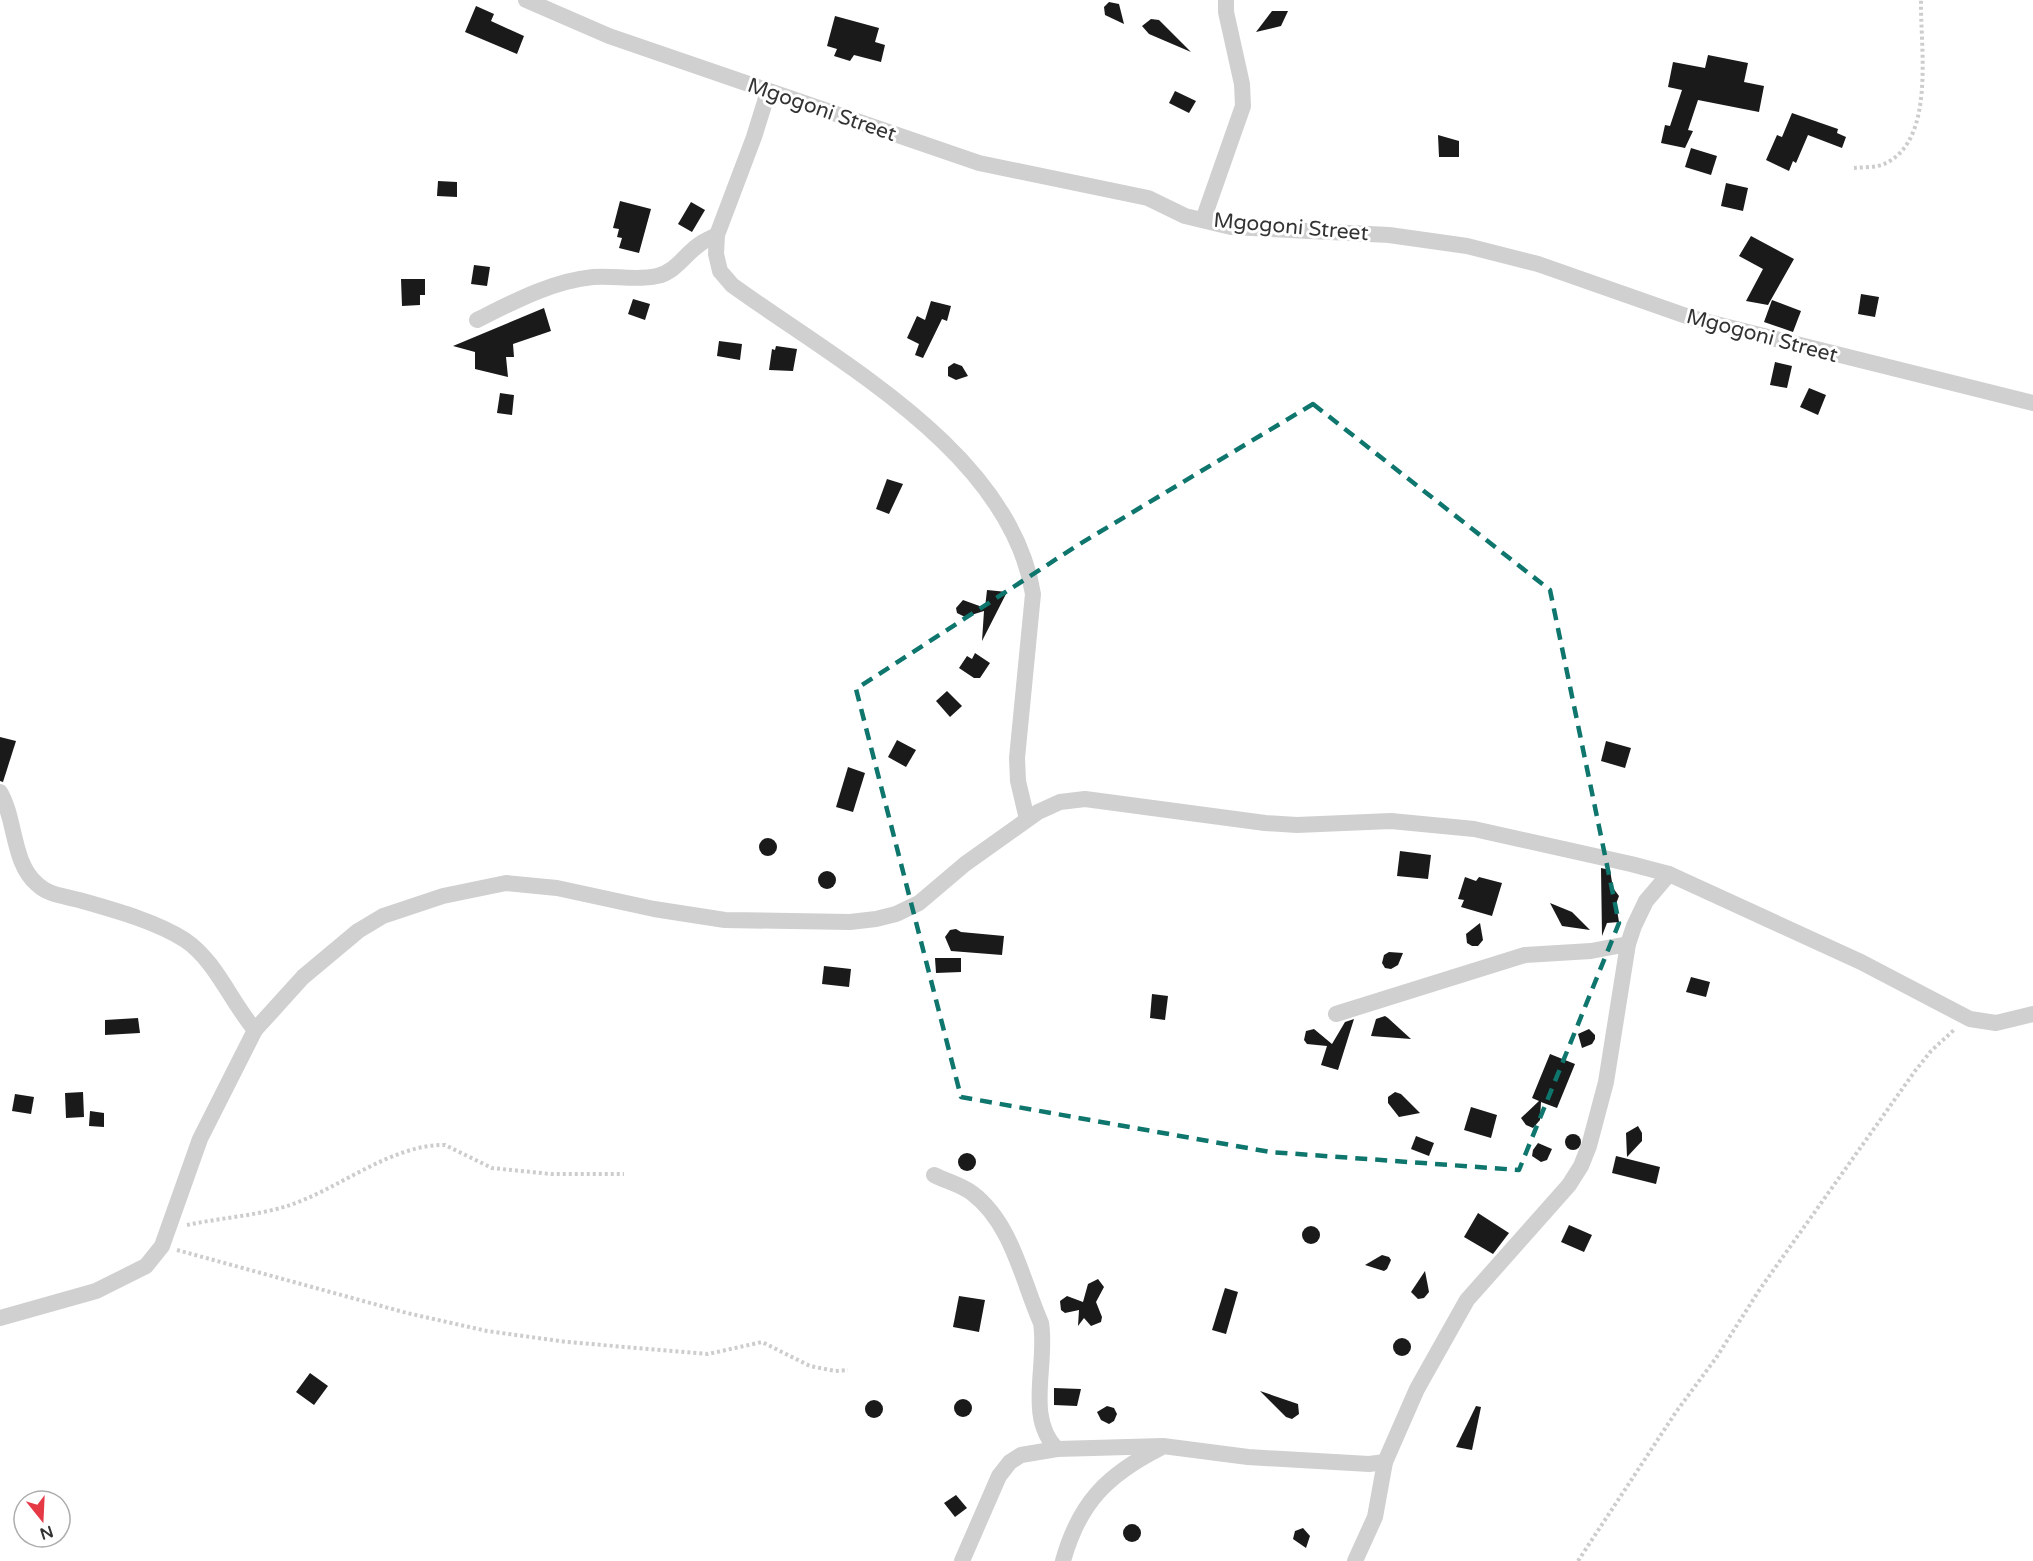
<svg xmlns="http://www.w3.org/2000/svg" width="2033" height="1561" font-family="'Varela Round',sans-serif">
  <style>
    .building { fill: #1a1a1a }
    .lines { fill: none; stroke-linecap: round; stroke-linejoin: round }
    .path { stroke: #cdcdcd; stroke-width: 4; stroke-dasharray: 3 3; stroke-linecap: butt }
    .street { stroke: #d0d0d0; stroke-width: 16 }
    .marked { fill: none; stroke: #0f766e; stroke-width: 4.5; stroke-dasharray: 12 8; stroke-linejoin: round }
    .labels { text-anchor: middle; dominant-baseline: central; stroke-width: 6; stroke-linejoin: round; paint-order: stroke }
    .street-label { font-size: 21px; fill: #333; stroke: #fff }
  </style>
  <rect width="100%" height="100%" fill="#fff"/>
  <!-- building -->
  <g class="building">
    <polygon points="1109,2 1119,4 1124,24 1105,15 1104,7"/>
    <polygon points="476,6 494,14 491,21 524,36 517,54 465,32"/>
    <polygon points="1272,11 1288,11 1281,26 1256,32"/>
    <polygon points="835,16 879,28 875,42 885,45 881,62 854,55 850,61 834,56 837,49 827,46"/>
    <polygon points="1151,19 1159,20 1191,52 1149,34 1142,26"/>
    <polygon points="1708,55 1748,63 1744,82 1764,86 1759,112 1698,100 1688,130 1693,131 1685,148 1661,143 1665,125 1670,126 1682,90 1668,87 1673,62 1705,68"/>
    <polygon points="1175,91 1196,101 1189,113 1169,103"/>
    <polygon points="1792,113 1838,129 1837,133 1846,137 1842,148 1808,135 1796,163 1793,161 1789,171 1766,160 1777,135 1782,137"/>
    <polygon points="1438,135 1459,141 1459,157 1439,157"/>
    <polygon points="1691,148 1717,156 1711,175 1685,167"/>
    <polygon points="438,181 457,182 457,197 437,196"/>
    <polygon points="1726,183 1748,188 1743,211 1721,206"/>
    <polygon points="620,201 651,209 639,253 619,248 622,238 617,237 619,229 613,228"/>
    <polygon points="691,202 705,210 692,232 678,224"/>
    <polygon points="1751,236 1794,259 1768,305 1746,301 1763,269 1739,256"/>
    <polygon points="474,265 490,267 487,286 471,284"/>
    <polygon points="401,279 425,279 425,295 420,295 420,305 402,306"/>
    <polygon points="1861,294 1879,297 1875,317 1858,314"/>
    <polygon points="633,299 650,304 645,320 628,314"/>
    <polygon points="1772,300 1801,311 1793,332 1764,322"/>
    <polygon points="931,301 951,306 947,321 942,319 923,358 915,355 919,344 907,338 917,316 925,320"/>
    <polygon points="544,308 551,331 513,344 514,357 506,357 508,377 475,369 475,352 453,346"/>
    <polygon points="719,341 742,344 740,360 717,356"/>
    <polygon points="776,346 797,349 793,371 769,370 772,349 775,350"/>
    <polygon points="1775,362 1792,366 1787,388 1770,385"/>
    <polygon points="954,363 962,366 968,376 956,380 948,376 948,367"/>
    <polygon points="1809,388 1826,395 1818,415 1800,407"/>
    <polygon points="500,393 514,395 512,415 497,413"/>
    <polygon points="887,479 903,484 889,514 876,509"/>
    <polygon points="987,590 1007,592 982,641 984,611 965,617 957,613 956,608 963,600 985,608"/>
    <polygon points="975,653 990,663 980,678 974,678 959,668 967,656 972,659"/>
    <polygon points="947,691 962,706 950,717 936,701"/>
    <polygon points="0,737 16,741 3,782 0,781"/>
    <polygon points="897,740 916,750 906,767 888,757"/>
    <polygon points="1606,741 1631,748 1625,768 1601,761"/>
    <polygon points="848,767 865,773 853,812 836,807"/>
    <circle cx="768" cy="847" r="9"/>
    <polygon points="1400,851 1431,855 1428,879 1397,876"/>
    <polygon points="1601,868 1610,870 1613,888 1619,896 1616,904 1619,922 1607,923 1602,936"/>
    <circle cx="827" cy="880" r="9"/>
    <polygon points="1465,877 1476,881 1479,877 1502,883 1492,916 1461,907 1464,900 1458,899"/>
    <polygon points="1550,903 1572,912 1590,930 1562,926"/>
    <polygon points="1480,923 1483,940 1478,946 1472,946 1467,943 1466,934"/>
    <polygon points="956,929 961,932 1004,936 1002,955 951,951 945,937 950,930"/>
    <polygon points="1389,952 1403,953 1398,965 1391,969 1385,968 1382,963 1384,955"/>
    <polygon points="935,958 961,958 961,972 936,973"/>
    <polygon points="824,966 851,969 849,987 822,984"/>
    <polygon points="1691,977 1710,982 1706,997 1686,992"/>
    <polygon points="1152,994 1168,996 1165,1020 1150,1018"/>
    <polygon points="1385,1016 1388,1018 1411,1039 1371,1036 1376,1019"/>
    <polygon points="138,1018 140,1033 105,1035 105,1020"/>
    <polygon points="1354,1019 1338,1070 1321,1065 1327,1046 1307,1044 1304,1040 1306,1031 1314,1029 1332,1044 1345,1022"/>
    <polygon points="1589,1029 1595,1035 1595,1039 1592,1044 1582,1048 1578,1034"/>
    <polygon points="1550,1054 1575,1064 1557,1108 1541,1102 1540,1120 1533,1128 1526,1125 1521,1118 1539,1101 1532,1098"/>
    <polygon points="83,1092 84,1117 66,1118 65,1093"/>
    <polygon points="1395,1092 1401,1094 1420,1113 1399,1117 1388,1103 1388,1097"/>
    <polygon points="15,1094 34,1097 31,1114 12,1111"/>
    <polygon points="1471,1107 1497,1115 1491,1138 1464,1130"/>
    <polygon points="90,1111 104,1113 104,1127 89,1126"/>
    <polygon points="1638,1126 1642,1133 1642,1141 1627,1157 1626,1133"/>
    <circle cx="1573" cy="1142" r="8"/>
    <polygon points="1416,1136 1434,1143 1429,1156 1411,1149"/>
    <polygon points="1538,1143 1552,1149 1547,1160 1541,1162 1532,1156 1533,1150"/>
    <circle cx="967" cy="1162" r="9"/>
    <polygon points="1616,1156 1660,1167 1656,1184 1612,1173"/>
    <polygon points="1478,1213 1509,1233 1493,1254 1464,1237"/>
    <polygon points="1569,1225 1592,1235 1584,1252 1561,1242"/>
    <circle cx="1311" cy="1235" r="9"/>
    <polygon points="1382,1255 1389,1257 1391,1260 1387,1269 1384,1271 1365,1265"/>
    <polygon points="1425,1271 1429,1292 1424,1298 1418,1299 1411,1292"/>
    <polygon points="1098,1279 1104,1287 1096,1302 1102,1317 1101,1322 1091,1326 1084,1318 1078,1326 1079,1310 1065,1313 1061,1310 1060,1301 1067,1296 1083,1302 1088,1284"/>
    <polygon points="1225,1288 1238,1292 1226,1334 1212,1330"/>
    <polygon points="959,1296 985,1300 979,1332 953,1327"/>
    <circle cx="1402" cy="1347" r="9"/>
    <polygon points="310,1373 328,1386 314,1405 296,1392"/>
    <polygon points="1054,1388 1081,1389 1077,1406 1054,1405"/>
    <polygon points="1260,1391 1298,1404 1299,1414 1292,1419 1286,1417"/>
    <circle cx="963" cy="1408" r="9"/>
    <circle cx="874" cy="1409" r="9"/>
    <polygon points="1107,1406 1114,1408 1117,1414 1114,1421 1109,1424 1101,1420 1097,1412"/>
    <polygon points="1476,1406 1481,1407 1472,1450 1456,1447"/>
    <polygon points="956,1495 967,1508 955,1517 944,1503"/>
    <circle cx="1132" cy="1533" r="9"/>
    <polygon points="1303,1528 1310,1536 1306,1548 1293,1539 1295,1531"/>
  </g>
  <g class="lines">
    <!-- path -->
    <g class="path">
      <path d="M1854,168c10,-1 23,0 32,-5 50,-24 34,-118 35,-163"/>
      <path d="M187,1225c32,-7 68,-9 100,-19 51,-16 104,-62 158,-61l47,23 59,6h73"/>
      <polyline points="177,1250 407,1313 487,1331 567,1342 708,1354 762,1342 810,1366 835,1371 848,1370"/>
      <polyline points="1578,1561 1676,1412 1716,1358 1760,1289 1915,1071 1931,1051 1955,1029"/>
    </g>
    <!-- street -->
    <g class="street">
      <polyline points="526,0 609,36 979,163 1148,198 1185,216 1231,227 1389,235 1467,246 1538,264 1692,318 2033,403"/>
      <path d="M768,92l-14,45 -37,98 -1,19 4,17 12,14c106,77 278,167 301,309l-16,164 1,23 9,38"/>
      <polyline points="1203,220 1243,106 1242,84 1226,12 1226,0"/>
      <path d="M477,320c36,-18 75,-39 116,-43 21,-2 42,4 64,-1 19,-4 28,-22 43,-32 5,-4 11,-6 17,-9"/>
      <path d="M0,792c16,27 12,71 37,92 11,11 27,12 42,16 35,10 76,21 106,40 31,21 46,62 70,90"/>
      <polyline points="1336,1014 1525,955 1591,951 1628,944"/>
      <path d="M934,1175c12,6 28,10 38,18 40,30 50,87 69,130 7,40 -16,95 16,126"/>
      <polyline points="0,1318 96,1291 146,1266 162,1246 200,1139 255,1030 303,977 358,931 383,916 443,896 506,883 557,888 654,909 725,920 850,922 876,919 896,914 919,903 965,864 1038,812 1060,802 1085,799 1265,823 1297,825 1391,821 1474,829 1631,864 1669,874 1861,962 1970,1019 1996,1023 2033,1014"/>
      <polyline points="962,1561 999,1476 1010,1462 1021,1455 1057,1449 1163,1446 1248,1457 1369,1464 1385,1462"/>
      <path d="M1063,1561c16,-58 44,-86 97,-113"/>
      <polyline points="1355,1561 1375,1517 1385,1462 1417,1389 1467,1300 1569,1185 1581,1166 1589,1146 1606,1082 1628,944 1634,926 1646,901 1669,874"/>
    </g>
  </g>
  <!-- marked area -->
  <path class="marked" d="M1313,404l237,186 69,333 -100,247 -249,-18 -309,-55 -105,-408 222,-144z"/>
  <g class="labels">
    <!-- street labels -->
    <g class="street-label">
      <text transform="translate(822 110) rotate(19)">Mgogoni Street</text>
      <text transform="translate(1291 227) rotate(5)">Mgogoni Street</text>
      <text transform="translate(1762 336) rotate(15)">Mgogoni Street</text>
    </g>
  </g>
  <!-- north arrow -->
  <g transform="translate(42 1519) rotate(162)"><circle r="28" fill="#ffffff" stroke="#adadad" stroke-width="1.5"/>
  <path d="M0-4.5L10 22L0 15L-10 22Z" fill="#e63946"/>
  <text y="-9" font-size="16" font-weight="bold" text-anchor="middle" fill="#333333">N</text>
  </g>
</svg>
